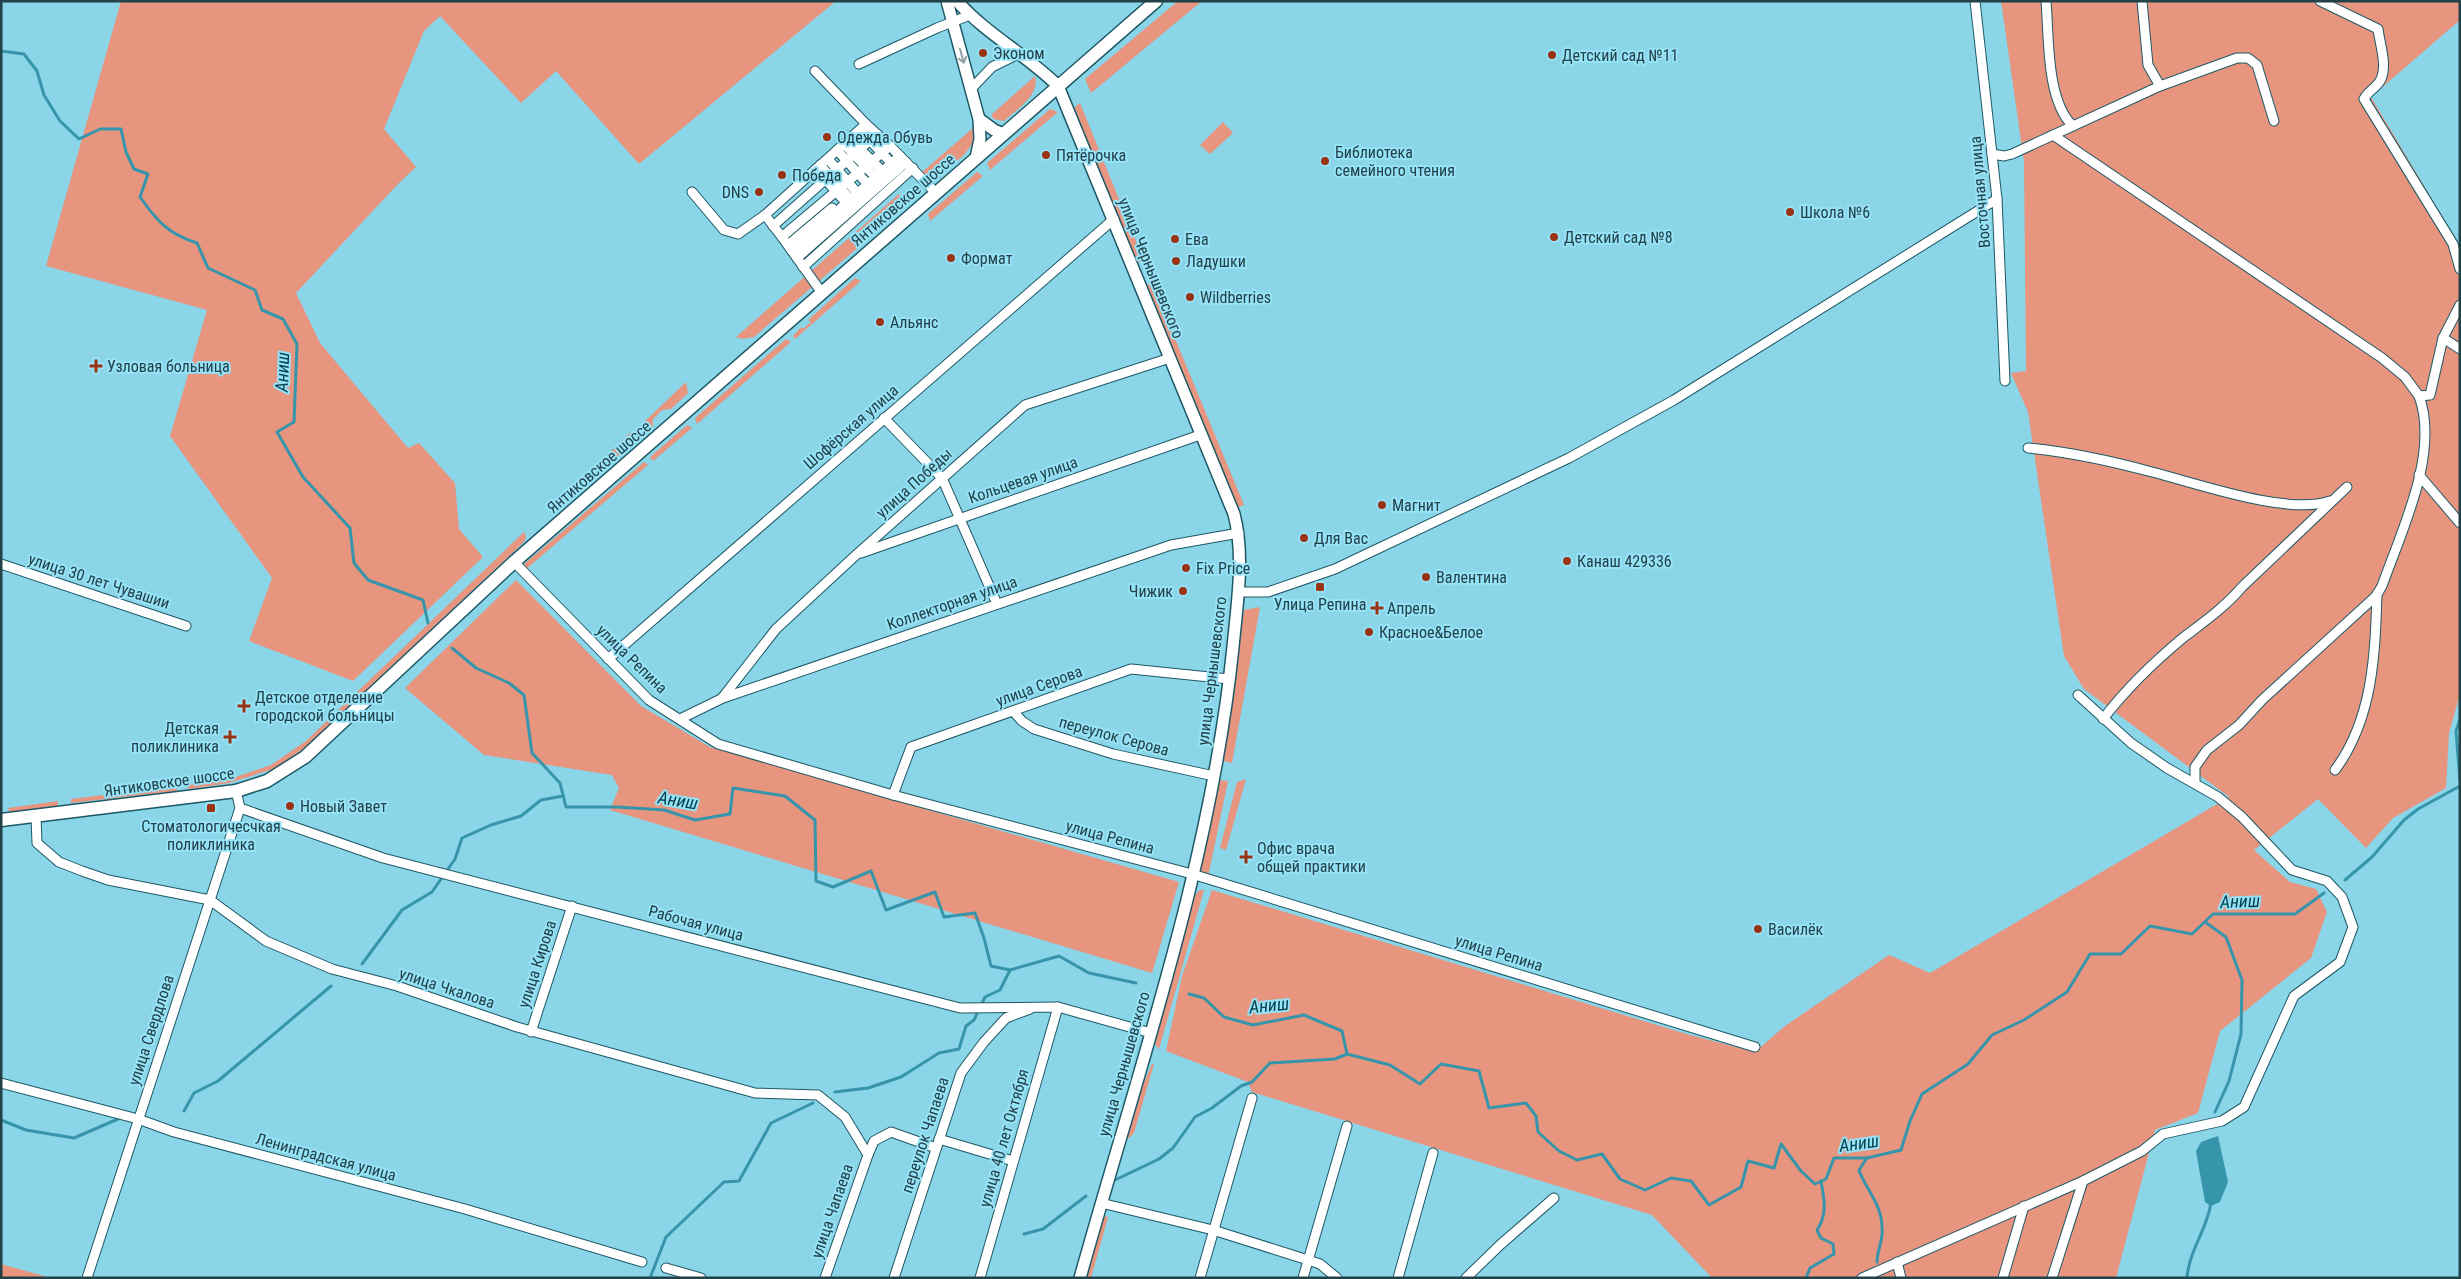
<svg xmlns="http://www.w3.org/2000/svg" width="2461" height="1279" font-family="'Roboto Condensed',sans-serif">
  <style>
    .green { fill: #e7957f }
    .water { fill: #3695ab }
    .lines { fill: none; stroke-linecap: round; stroke-linejoin: round }
    .stream { stroke: #3695ab; stroke-width: 3 }
    .minor-casing { stroke: #1d5865; stroke-width: 11 }
    .tertiary-casing { stroke: #1d5865; stroke-width: 14 }
    .secondary-casing { stroke: #1d5865; stroke-width: 15 }
    .minor { stroke: #fff; stroke-width: 9 }
    .tertiary { stroke: #fff; stroke-width: 11 }
    .secondary { stroke: #fff; stroke-width: 12 }
    .oneway { stroke: #90a0a4 }
    .poi-dot { fill: #9a3314; stroke: #96e2f6; stroke-width: 2 }
    .labels { text-anchor: middle; dominant-baseline: central; stroke-width: 4; stroke-linejoin: round; paint-order: stroke }
    .poi-label { font-size: 16px; fill: #224149; stroke: #96e2f6; text-anchor: start }
    .street-label { font-size: 16px; fill: #224149; stroke: #96e2f6 }
    .water-label { font-size: 18px; font-style: italic; fill: #06414d; stroke: #96e2f6 }
  </style>
  <rect width="100%" height="100%" fill="#8ad5e8"/>
  <!-- green -->
  <g class="green">
    <polygon points="121,1 836,1 639,164 556,71 521,103 440,16 424,31 384,129 416,167 398,184 296,293 320,343 408,448 419,443 455,483 459,529 483,557 353,681 249,641 272,578 170,436 207,310 46,266"/>
    <polygon points="1178,1 1202,1 1091,93 1085,79"/>
    <polygon points="2001,1 2460,1 2460,20 2371,97 2460,246 2460,694 2449,733 2446,788 2393,818 2366,848 2318,799 2254,850 2290,882 2316,889 2327,912 2311,958 2220,1031 2198,1113 2155,1130 2116,1278 1712,1278 1652,1215 1252,1092 1248,1082 1166,1051 1182,976 1212,890 1690,1035 1755,1052 1785,1026 1889,955 1930,973 2229,797 2084,689 2064,656 2028,412 2011,373 2026,371 2024,162"/>
    <path d="M1035,76c5,20 -18,33 -31,45l-10,-2 -3,-4z"/>
    <polygon points="1080,103 1144,261 1136,263 1075,109 1075,107"/>
    <polygon points="1050,109 1058,112 990,170 987,163"/>
    <polygon points="1223,122 1233,133 1210,154 1200,145"/>
    <polygon points="973,128 975,140 964,155 930,184 921,173"/>
    <polygon points="977,172 983,176 930,221 928,214"/>
    <polygon points="899,194 907,204 885,224 881,221 872,229 875,233 754,337 743,339 736,337"/>
    <polygon points="855,278 861,281 795,339 793,336 801,327 803,329 811,322 808,320"/>
    <polygon points="1152,283 1244,505 1236,508 1145,286"/>
    <polygon points="786,339 791,342 697,424 695,418"/>
    <polygon points="686,382 688,393 671,409 662,410 653,419 653,427 649,430 641,425"/>
    <polygon points="687,425 692,428 653,461 650,457"/>
    <polygon points="631,432 637,439 632,446 615,459 609,453"/>
    <polygon points="644,462 648,465 525,570 523,565"/>
    <polygon points="524,532 526,537 524,542 305,748 273,769 229,783 191,789 187,788 187,785 230,779 271,765 306,741"/>
    <polygon points="516,580 641,706 710,747 1179,882 1152,973 610,810 619,788 612,775 484,755 405,688"/>
    <polygon points="1260,607 1232,763 1223,761 1244,610"/>
    <polygon points="1246,779 1226,850 1220,848 1237,782"/>
    <polygon points="1219,780 1228,781 1208,877 1200,872"/>
    <polygon points="176,786 177,791 71,803 71,799"/>
    <polygon points="58,801 57,809 10,813 8,808"/>
    <polygon points="1200,890 1204,890 1159,1049 1155,1044 1194,896"/>
    <polygon points="1152,1064 1154,1064 1134,1133 1127,1140 1143,1085"/>
    <polygon points="1104,1216 1108,1217 1091,1278 1085,1278 1101,1219"/>
    <polygon points="1,1264 51,1278 2,1278"/>
  </g>
  <!-- water -->
  <polygon class="water" points="2218,1136 2228,1182 2220,1202 2211,1206 2205,1202 2196,1151 2201,1142"/>
  <g class="lines">
    <!-- stream -->
    <g class="stream">
      <path d="M1,51l23,3 13,17 7,24 16,26 19,18 21,-10h21l5,23 8,17 14,5 -8,23c17,24 28,37 57,46l11,25 47,22 7,20 21,9 14,25 -3,78 -17,10 26,45 47,51 4,35 14,17 55,20 5,23"/>
      <polyline points="452,648 476,668 509,683 524,695 532,753 560,783 566,807 617,807 664,810 695,820 730,814 733,788 785,796 815,820 816,881 833,887 871,871 886,910 935,892 944,917 975,913 984,938 991,966 1010,970 1059,956 1089,973 1136,983"/>
      <polyline points="2460,719 2456,731 2460,781"/>
      <polyline points="2345,880 2372,857 2404,820 2418,809 2460,786"/>
      <polyline points="2205,922 2226,937 2242,980 2241,1034 2229,1081 2215,1112"/>
      <polyline points="362,964 402,910 432,892 455,859 462,838 491,825 521,816 541,800 563,796"/>
      <polyline points="1189,994 1204,998 1224,1017 1253,1025 1304,1015 1342,1031 1347,1054 1390,1065 1420,1084 1441,1064 1479,1071 1489,1108 1526,1103 1536,1116 1538,1132 1559,1151 1577,1160 1602,1154 1620,1179 1645,1190 1671,1178 1691,1181 1709,1205 1741,1187 1748,1161 1774,1168 1781,1144 1801,1171 1815,1184 1826,1179 1834,1158 1867,1158 1901,1150 1910,1121 1922,1094 1968,1064 1992,1035 2024,1020 2067,992 2090,954 2121,954 2150,926 2192,934 2213,914 2295,914 2324,893"/>
      <polyline points="835,1092 868,1088 901,1077 939,1053 959,1049 966,1026 974,1020 985,997 1000,990 1010,970"/>
      <polyline points="184,1111 194,1093 218,1081 331,986"/>
      <polyline points="1,1120 26,1130 74,1138 118,1119"/>
      <path d="M1867,1158l-8,12 1,3c10,23 24,34 22,62 -1,9 -5,18 -5,27"/>
      <polyline points="1115,1180 1159,1159 1173,1148 1195,1117 1212,1108 1241,1086 1252,1082 1270,1063 1335,1059 1347,1054"/>
      <polyline points="1024,1234 1043,1229 1086,1196"/>
      <polyline points="650,1278 666,1237 724,1182 739,1181 771,1123 813,1103"/>
      <path d="M1806,1278l4,-10 24,-14 -1,-10 -12,-6 -4,-8c11,-16 7,-31 4,-49"/>
      <path d="M2187,1278c2,-28 20,-48 24,-75"/>
    </g>
    <defs>
      <g id="minor">
        <polyline points="1975,1 1997,199 2005,381"/>
        <path d="M2046,1c3,35 0,100 27,125"/>
        <path d="M2320,1l58,28c2,16 10,38 2,52 -4,7 -12,10 -16,18l89,145 7,25"/>
        <polyline points="859,64 937,28 970,15"/>
        <polyline points="815,71 866,124"/>
        <polyline points="2160,86 2237,58 2248,58 2257,65 2274,121"/>
        <polyline points="971,89 992,67 1020,53"/>
        <polyline points="860,130 896,168"/>
        <polyline points="2053,135 2382,358 2405,377 2419,396 2430,395 2443,338 2460,349"/>
        <polyline points="850,139 887,176"/>
        <polyline points="844,144 880,182"/>
        <polyline points="837,150 872,189"/>
        <polyline points="1992,154 2004,156 2012,154 2160,86 2148,65 2142,1"/>
        <polyline points="828,159 860,196"/>
        <polyline points="820,165 853,202"/>
        <polyline points="816,169 849,206"/>
        <polyline points="692,192 724,230 738,234 765,215"/>
        <polyline points="773,226 877,134"/>
        <polyline points="782,237 765,215 866,124 890,146"/>
        <polyline points="788,245 832,208"/>
        <polyline points="792,251 900,156"/>
        <polyline points="797,258 906,162"/>
        <polyline points="803,267 913,168"/>
        <polyline points="822,293 782,237 790,230 890,146 936,193"/>
        <polyline points="2443,338 2460,305"/>
        <polyline points="884,418 942,478 997,604"/>
        <path d="M2028,448c42,4 83,13 124,24 44,11 136,44 178,29"/>
        <polyline points="2419,475 2460,523"/>
        <polyline points="861,553 1200,435"/>
        <polyline points="514,562 649,700 718,744 893,795 1192,874 1755,1047"/>
        <polyline points="1,564 186,626"/>
        <polyline points="1238,592 1268,592 1335,569 1569,458 1674,400 1997,199"/>
        <polyline points="608,659 1114,219"/>
        <polyline points="723,697 776,629 856,555 1025,405 1170,358"/>
        <polyline points="1013,711 1022,721 1034,729 1113,754 1214,776"/>
        <polyline points="680,719 723,698 1171,545 1239,533"/>
        <path d="M2103,719c23,-30 52,-58 81,-82 21,-16 41,-30 58,-50l105,-100"/>
        <path d="M2335,770c38,-51 40,-115 42,-176"/>
        <path d="M2195,783v-16l12,-17 32,-25 23,-25 114,-104 6,-10c19,-54 58,-133 37,-190"/>
        <polyline points="893,795 911,747 1131,669 1229,679"/>
        <polyline points="240,808 383,858 960,1008 1058,1007 1151,1033"/>
        <polyline points="36,816 37,843 59,862 82,871 108,880 210,900 266,941 332,969 397,986 517,1027 755,1093 818,1095 845,1117 868,1155"/>
        <polyline points="531,1032 572,906"/>
        <polyline points="1,1083 138,1119 174,1132 465,1209 642,1262"/>
        <polyline points="939,1139 1013,1161"/>
        <polyline points="1101,1203 1213,1230 1308,1260 1320,1264 1337,1278"/>
        <polyline points="1897,1262 1901,1278"/>
        <polyline points="666,1268 701,1278"/>
        <polyline points="87,1278 240,808 236,791"/>
        <polyline points="825,1278 868,1155 874,1141 891,1132 936,1148"/>
        <polyline points="894,1278 961,1073 984,1042 1006,1018 1030,1009"/>
        <polyline points="980,1278 1058,1007"/>
        <polyline points="1200,1278 1252,1098"/>
        <polyline points="1303,1278 1347,1126"/>
        <polyline points="1398,1278 1433,1153"/>
        <polyline points="1466,1278 1500,1245 1554,1198"/>
        <polyline points="1862,1278 2083,1181 2142,1151 2163,1134 2222,1121 2244,1107 2294,996 2340,962 2353,927 2342,897 2327,881 2292,870 2242,817 2218,797 2167,768 2131,743 2078,695"/>
        <polyline points="2003,1278 2024,1206"/>
        <polyline points="2052,1278 2083,1181"/>
      </g>
      <g id="tertiary">
        <polyline points="947,1 979,119 980,139 976,158"/>
        <path d="M957,1c29,33 70,54 101,85l176,428c11,42 3,90 -1,133 -22,216 -95,423 -153,631"/>
        <polyline points="979,119 994,130 1004,134"/>
      </g>
      <polyline id="secondary" points="1,820 236,791 267,781 305,757 514,562 1156,1"/>
    </defs>
    <!-- minor casing -->
    <use href="#minor" class="minor-casing"/>
    <!-- tertiary casing -->
    <use href="#tertiary" class="tertiary-casing"/>
    <!-- secondary casing -->
    <use href="#secondary" class="secondary-casing"/>
    <!-- minor -->
    <use href="#minor" class="minor"/>
    <!-- tertiary -->
    <use href="#tertiary" class="tertiary"/>
    <!-- secondary -->
    <use href="#secondary" class="secondary"/>
  </g>
  <!-- one-way arrows -->
  <defs><path id="oneway-shaft" d="M-6 0H5M1.5-3L5.5 0L1.5 3" fill="none" stroke-width="1.6" stroke-linecap="round" stroke-linejoin="round" transform="scale(1.25)"/></defs>
  <use class="oneway" href="#oneway-shaft" transform="translate(962 56) rotate(74)"/>
  <!-- markers -->
  <g class="poi-dot">
    <circle cx="983" cy="53" r="5"/>
    <circle cx="1552" cy="55" r="5"/>
    <circle cx="827" cy="137" r="5"/>
    <circle cx="1046" cy="155" r="5"/>
    <circle cx="1325" cy="161" r="5"/>
    <circle cx="782" cy="175" r="5"/>
    <circle cx="759" cy="192" r="5"/>
    <circle cx="1790" cy="212" r="5"/>
    <circle cx="1554" cy="237" r="5"/>
    <circle cx="1175" cy="239" r="5"/>
    <circle cx="951" cy="258" r="5"/>
    <circle cx="1176" cy="261" r="5"/>
    <circle cx="1190" cy="297" r="5"/>
    <circle cx="880" cy="322" r="5"/>
    <path d="M93.5 358.5h5v5h5v5h-5v5h-5v-5h-5v-5h5z"/>
    <circle cx="1382" cy="505" r="5"/>
    <circle cx="1304" cy="538" r="5"/>
    <circle cx="1567" cy="561" r="5"/>
    <circle cx="1186" cy="568" r="5"/>
    <circle cx="1426" cy="577" r="5"/>
    <rect x="1315" y="582" width="10" height="10" rx="2.5"/>
    <circle cx="1183" cy="591" r="5"/>
    <path d="M1374.5 600.5h5v5h5v5h-5v5h-5v-5h-5v-5h5z"/>
    <circle cx="1369" cy="632" r="5"/>
    <path d="M241.5 698.5h5v5h5v5h-5v5h-5v-5h-5v-5h5z"/>
    <path d="M227.5 729.5h5v5h5v5h-5v5h-5v-5h-5v-5h5z"/>
    <circle cx="290" cy="806" r="5"/>
    <rect x="206" y="803" width="10" height="10" rx="2.5"/>
    <path d="M1243.5 849.5h5v5h5v5h-5v5h-5v-5h-5v-5h5z"/>
    <circle cx="1758" cy="929" r="5"/>
  </g>
  <g class="labels">
    <!-- poi labels -->
    <g class="poi-label">
      <text x="993" y="53">Эконом</text>
      <text x="1562" y="55">Детский сад №11</text>
      <text x="837" y="137">Одежда Обувь</text>
      <text x="1335" y="152">Библиотека<tspan x="1335" dy="18">семейного чтения</tspan></text>
      <text x="1056" y="155">Пятёрочка</text>
      <text x="792" y="175">Победа</text>
      <text x="749" y="192" text-anchor="end">DNS</text>
      <text x="1800" y="212">Школа №6</text>
      <text x="1564" y="237">Детский сад №8</text>
      <text x="1185" y="239">Ева</text>
      <text x="961" y="258">Формат</text>
      <text x="1186" y="261">Ладушки</text>
      <text x="1200" y="297">Wildberries</text>
      <text x="890" y="322">Альянс</text>
      <text x="107" y="366">Узловая больница</text>
      <text x="1392" y="505">Магнит</text>
      <text x="1314" y="538">Для Вас</text>
      <text x="1577" y="561">Канаш 429336</text>
      <text x="1196" y="568">Fix Price</text>
      <text x="1436" y="577">Валентина</text>
      <text x="1173" y="591" text-anchor="end">Чижик</text>
      <text x="1320" y="604" text-anchor="middle">Улица Репина</text>
      <text x="1387" y="608">Апрель</text>
      <text x="1379" y="632">Красное&amp;Белое</text>
      <text x="255" y="697">Детское отделение<tspan x="255" dy="18">городской больницы</tspan></text>
      <text x="219" y="728" text-anchor="end">Детская<tspan x="219" dy="18">поликлиника</tspan></text>
      <text x="300" y="806">Новый Завет</text>
      <text x="211" y="826" text-anchor="middle">Стоматологичесчкая<tspan x="211" dy="18">поликлиника</tspan></text>
      <text x="1257" y="848">Офис врача<tspan x="1257" dy="18">общей практики</tspan></text>
      <text x="1768" y="929">Василёк</text>
    </g>
    <!-- street labels -->
    <g class="street-label">
      <text transform="translate(1980 192) rotate(-95)">Восточная улица</text>
      <text transform="translate(903 200) rotate(-41)">Янтиковское шоссе</text>
      <text transform="translate(1151 268) rotate(68)">улица Чернышевского</text>
      <text transform="translate(851 427) rotate(-41)">Шофёрская улица</text>
      <text transform="translate(599 467) rotate(-41)">Янтиковское шоссе</text>
      <text transform="translate(1023 480) rotate(-19)">Кольцевая улица</text>
      <text transform="translate(914 483) rotate(-42)">улица Победы</text>
      <text transform="translate(99 581) rotate(18)">улица 30 лет Чувашии</text>
      <text transform="translate(952 603) rotate(-19)">Коллекторная улица</text>
      <text transform="translate(632 659) rotate(44)">улица Репина</text>
      <text transform="translate(1212 671) rotate(-83)">улица Чернышевского</text>
      <text transform="translate(1039 686) rotate(-20)">улица Серова</text>
      <text transform="translate(1114 736) rotate(15)">переулок Серова</text>
      <text transform="translate(169 782) rotate(-8)">Янтиковское шоссе</text>
      <text transform="translate(1110 837) rotate(15)">улица Репина</text>
      <text transform="translate(696 923) rotate(15)">Рабочая улица</text>
      <text transform="translate(1499 953) rotate(17)">улица Репина</text>
      <text transform="translate(537 964) rotate(-72)">улица Кирова</text>
      <text transform="translate(447 988) rotate(18)">улица Чкалова</text>
      <text transform="translate(151 1030) rotate(-72)">улица Свердлова</text>
      <text transform="translate(1124 1064) rotate(-74)">улица Чернышевского</text>
      <text transform="translate(925 1135) rotate(-72)">переулок Чапаева</text>
      <text transform="translate(1004 1138) rotate(-74)">улица 40 лет Октября</text>
      <text transform="translate(326 1157) rotate(15)">Ленинградская улица</text>
      <text transform="translate(832 1211) rotate(-71)">улица Чапаева</text>
    </g>
    <!-- water labels -->
    <g class="water-label">
      <text transform="translate(282 372) rotate(-88)">Аниш</text>
      <text transform="translate(678 800) rotate(9)">Аниш</text>
      <text transform="translate(2240 901) rotate(-2)">Аниш</text>
      <text transform="translate(1269 1005) rotate(-6)">Аниш</text>
      <text transform="translate(1859 1143) rotate(-8)">Аниш</text>
    </g>
  </g>
  <!-- border -->
  <rect width="2461" height="1279" fill="none" stroke="#224149" stroke-width="5"/>
</svg>
